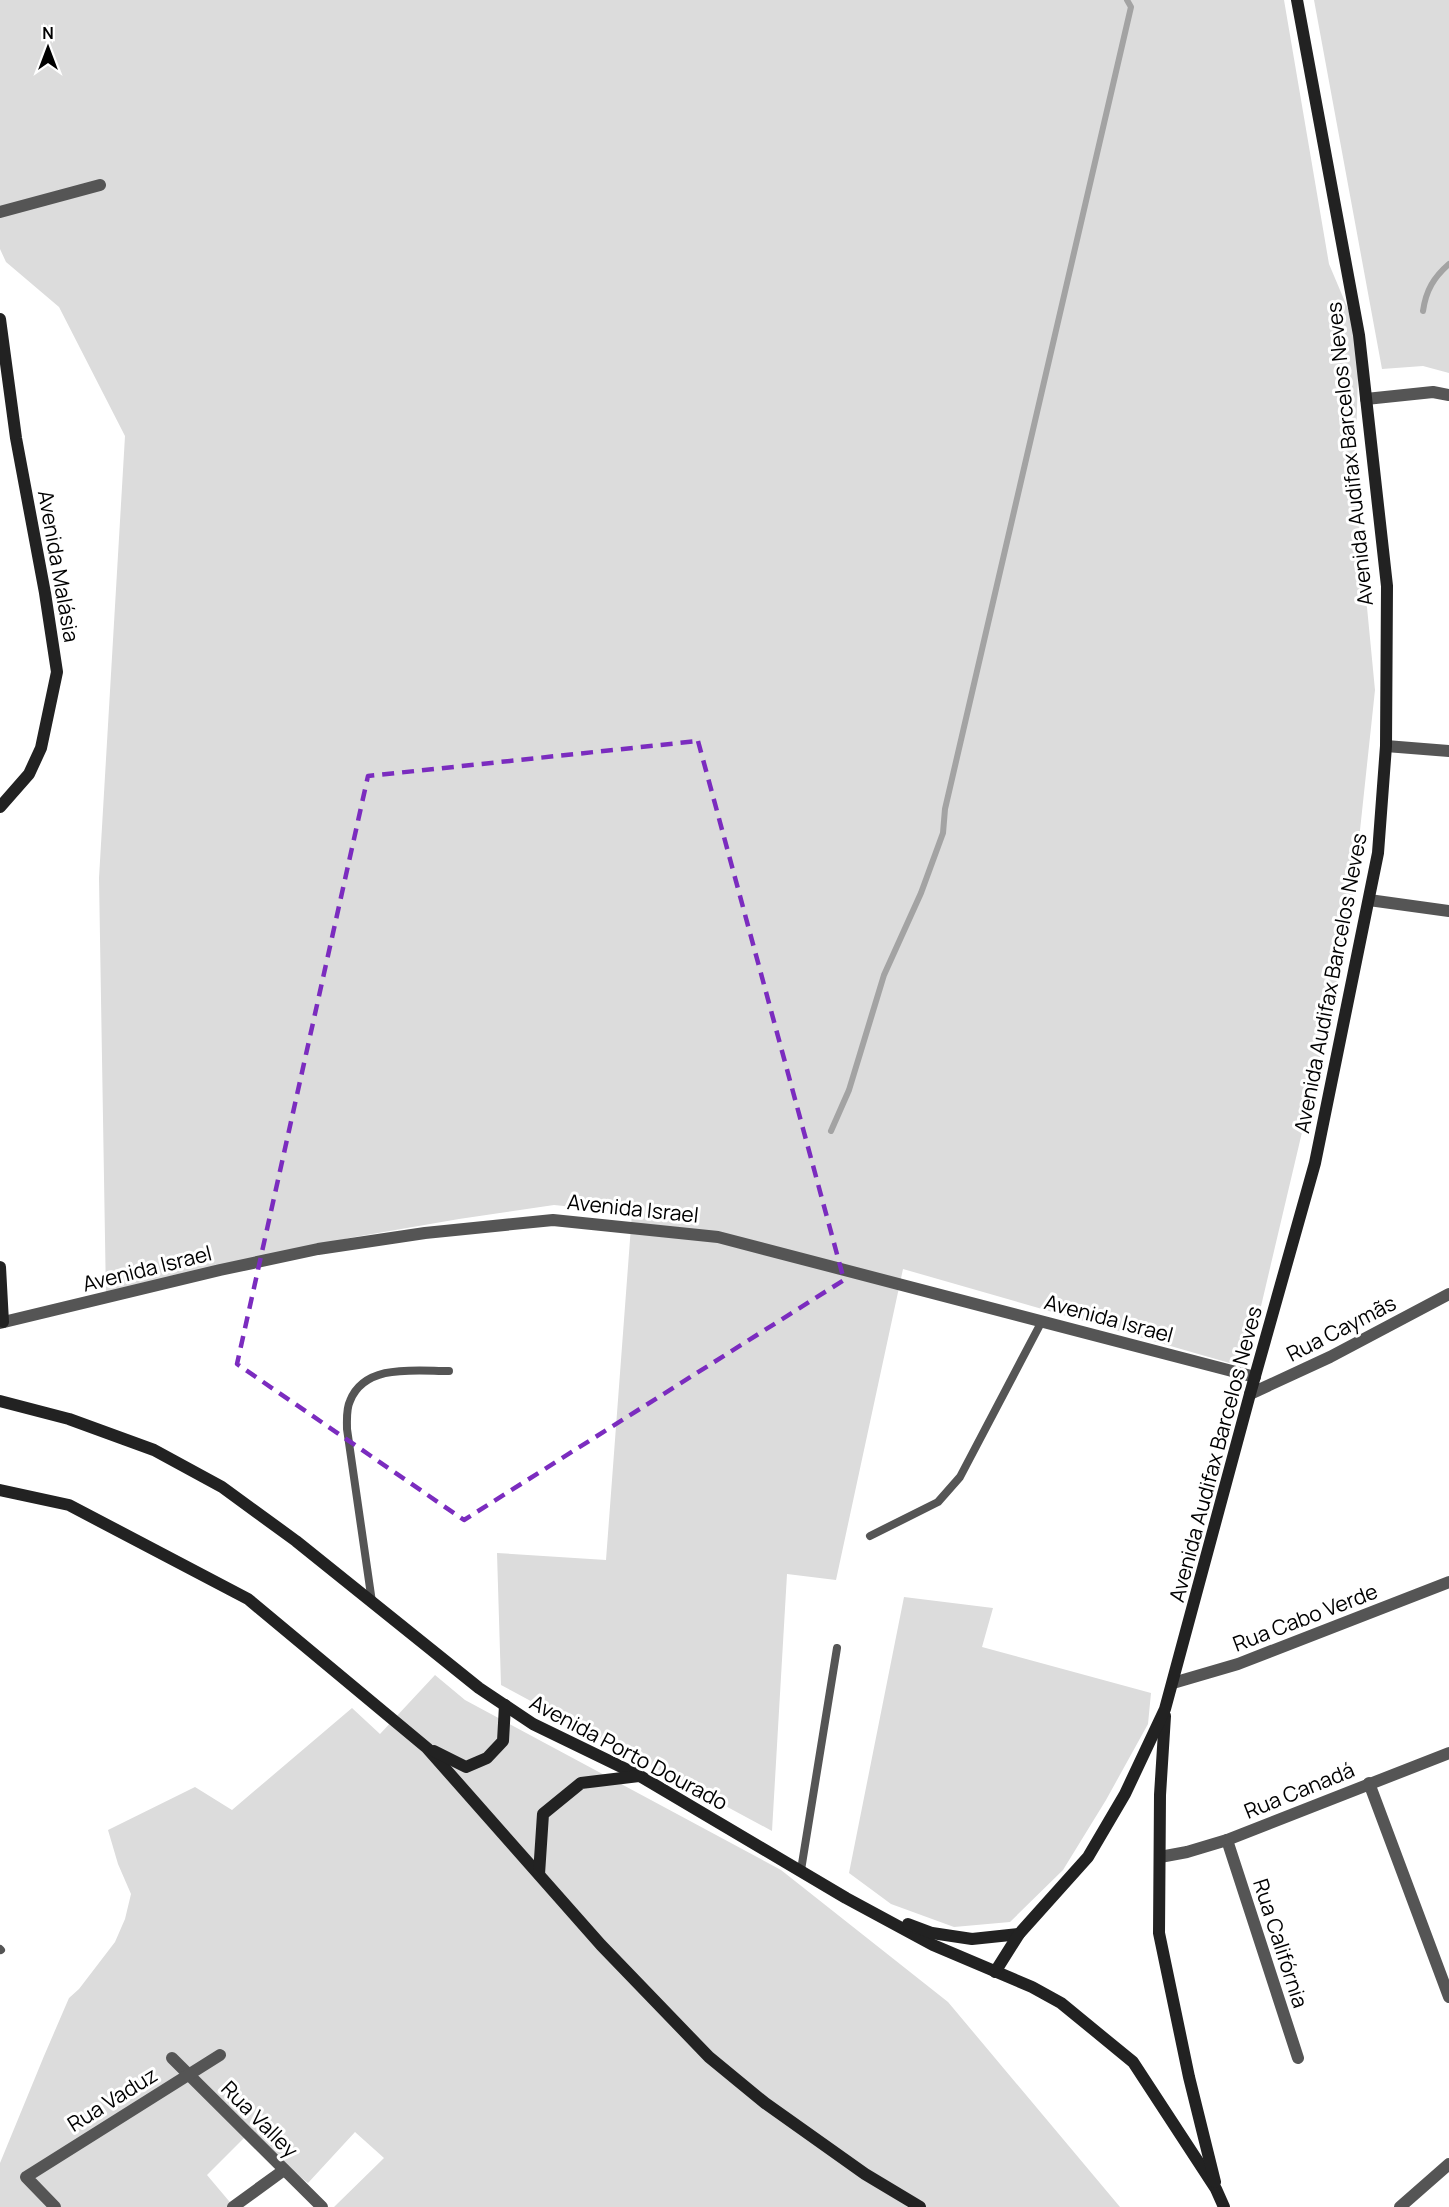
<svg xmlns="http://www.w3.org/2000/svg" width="1449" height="2207" font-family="Manrope,sans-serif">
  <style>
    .green { fill: #dcdcdc }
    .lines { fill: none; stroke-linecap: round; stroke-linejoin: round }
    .stream { stroke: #a3a3a3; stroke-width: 6 }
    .lane { stroke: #555; stroke-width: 8 }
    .street { stroke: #555; stroke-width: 12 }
    .secondary { stroke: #222; stroke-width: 12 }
    .marked { fill: none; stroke: #7b2cbf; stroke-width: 4.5; stroke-dasharray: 12 8; stroke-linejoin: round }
    .labels { text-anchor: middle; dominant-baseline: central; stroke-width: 6; stroke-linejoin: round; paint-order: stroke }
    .street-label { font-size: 21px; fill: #000; stroke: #fff }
  </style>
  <rect width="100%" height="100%" fill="#fff"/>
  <!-- green -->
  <g class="green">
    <polygon points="0,0 1284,0 1329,264 1359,335 1355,483 1375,690 1349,933 1258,1319 1240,1366 903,1269 836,1580 787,1574 772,1831 501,1685 497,1553 606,1560 632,1213 554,1205 459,1219 349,1238 106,1298 99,878 125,436 59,307 6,262 0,249"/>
    <polygon points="1314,0 1449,0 1449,373 1423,366 1382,369"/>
    <polygon points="904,1597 993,1608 982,1647 1151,1693 1148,1724 1106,1800 1063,1870 1010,1922 954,1927 891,1904 849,1873"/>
    <polygon points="435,1675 465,1700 781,1870 948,2002 1120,2207 334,2207 384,2158 355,2132 308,2183 247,2135 207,2175 234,2207 0,2207 0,2163 44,2056 69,1998 79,1989 115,1942 125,1919 131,1894 118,1864 108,1830 195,1787 232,1810 352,1708 380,1734"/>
  </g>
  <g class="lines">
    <!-- stream -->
    <g class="stream">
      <path d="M1423,311c3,-21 11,-34 26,-47"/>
      <polyline points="831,1131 849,1090 884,975 921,893 943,833 945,809 1131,7 1127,0"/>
    </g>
    <!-- lane -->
    <g class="lane">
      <polyline points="870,1536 938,1502 960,1477 1042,1321"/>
      <path d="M372,1602l-25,-173c0,-9 -1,-20 3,-28 15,-38 66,-30 99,-30"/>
      <polyline points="801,1870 837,1648"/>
      <polyline points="0,1949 1,1950"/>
    </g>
    <!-- street -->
    <g class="street">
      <polyline points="0,212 100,185"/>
      <polyline points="1366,399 1433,392 1449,395"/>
      <polyline points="1386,746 1449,751"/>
      <polyline points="1369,900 1449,911"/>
      <polyline points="0,1323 220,1270 318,1249 425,1233 553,1220 718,1237 1255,1377"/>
      <polyline points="1250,1394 1330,1357 1449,1294"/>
      <polyline points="1173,1683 1238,1664 1449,1582"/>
      <polyline points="1369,1783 1449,1997"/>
      <polyline points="1227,1840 1298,2058"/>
      <polyline points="1160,1857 1187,1852 1227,1840 1449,1753"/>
      <polyline points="172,2058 322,2207"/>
      <polyline points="55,2207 26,2177 220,2055"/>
      <polyline points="233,2207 284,2170"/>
      <polyline points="1400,2207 1449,2164"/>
    </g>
    <!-- secondary -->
    <g class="secondary">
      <polyline points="0,319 16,438 45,593 57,672 41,748 29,774 0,807"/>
      <polyline points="0,1267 3,1322"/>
      <polyline points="0,1401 69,1419 154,1450 222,1487 296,1541 479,1688 533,1724 640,1776 846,1898 933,1945 1032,1987 1061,2003 1133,2062 1216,2189 1224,2207"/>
      <polyline points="0,1490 69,1505 248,1599 427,1748 601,1945 709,2057 765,2103 865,2174 920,2207"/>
      <polyline points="1165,1716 1160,1795 1159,1933 1189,2077 1215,2182"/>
      <polyline points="434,1751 466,1767 487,1758 503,1741 505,1705"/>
      <polyline points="539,1874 543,1814 581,1783 639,1776"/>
      <polyline points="908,1924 932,1933 972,1939 1019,1934"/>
      <polyline points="995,1972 1019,1934 1088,1857 1125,1794 1165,1709 1250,1394 1315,1163 1378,853 1386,746 1387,586 1359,335 1297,0"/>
    </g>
  </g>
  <!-- marked area -->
  <path class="marked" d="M698,741l146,539 -380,240 -227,-156 131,-588z"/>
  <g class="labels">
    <!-- street labels -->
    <g class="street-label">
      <text transform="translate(1349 454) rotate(-96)">Avenida Audifax Barcelos Neves</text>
      <text transform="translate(59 566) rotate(80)">Avenida Malásia</text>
      <text transform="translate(1330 983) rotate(-79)">Avenida Audifax Barcelos Neves</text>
      <text transform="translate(633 1208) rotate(6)">Avenida Israel</text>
      <text transform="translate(147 1268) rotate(-14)">Avenida Israel</text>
      <text transform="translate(1109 1318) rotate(15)">Avenida Israel</text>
      <text transform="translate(1341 1328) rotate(-27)">Rua Caymãs</text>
      <text transform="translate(1215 1454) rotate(-75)">Avenida Audifax Barcelos Neves</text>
      <text transform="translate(1305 1617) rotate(-21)">Rua Cabo Verde</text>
      <text transform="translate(629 1752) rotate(28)">Avenida Porto Dourado</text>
      <text transform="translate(1299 1790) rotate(-22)">Rua Canadá</text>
      <text transform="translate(1281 1943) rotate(72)">Rua Califórnia</text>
      <text transform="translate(112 2099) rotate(-32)">Rua Vaduz</text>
      <text transform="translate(260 2119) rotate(45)">Rua Valley</text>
    </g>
  </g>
  <!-- north arrow -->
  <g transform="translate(48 48)" stroke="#ffffff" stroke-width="4.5" paint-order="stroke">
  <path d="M0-4.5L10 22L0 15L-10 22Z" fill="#000000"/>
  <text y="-9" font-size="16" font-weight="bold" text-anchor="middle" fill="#000000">N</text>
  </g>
</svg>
